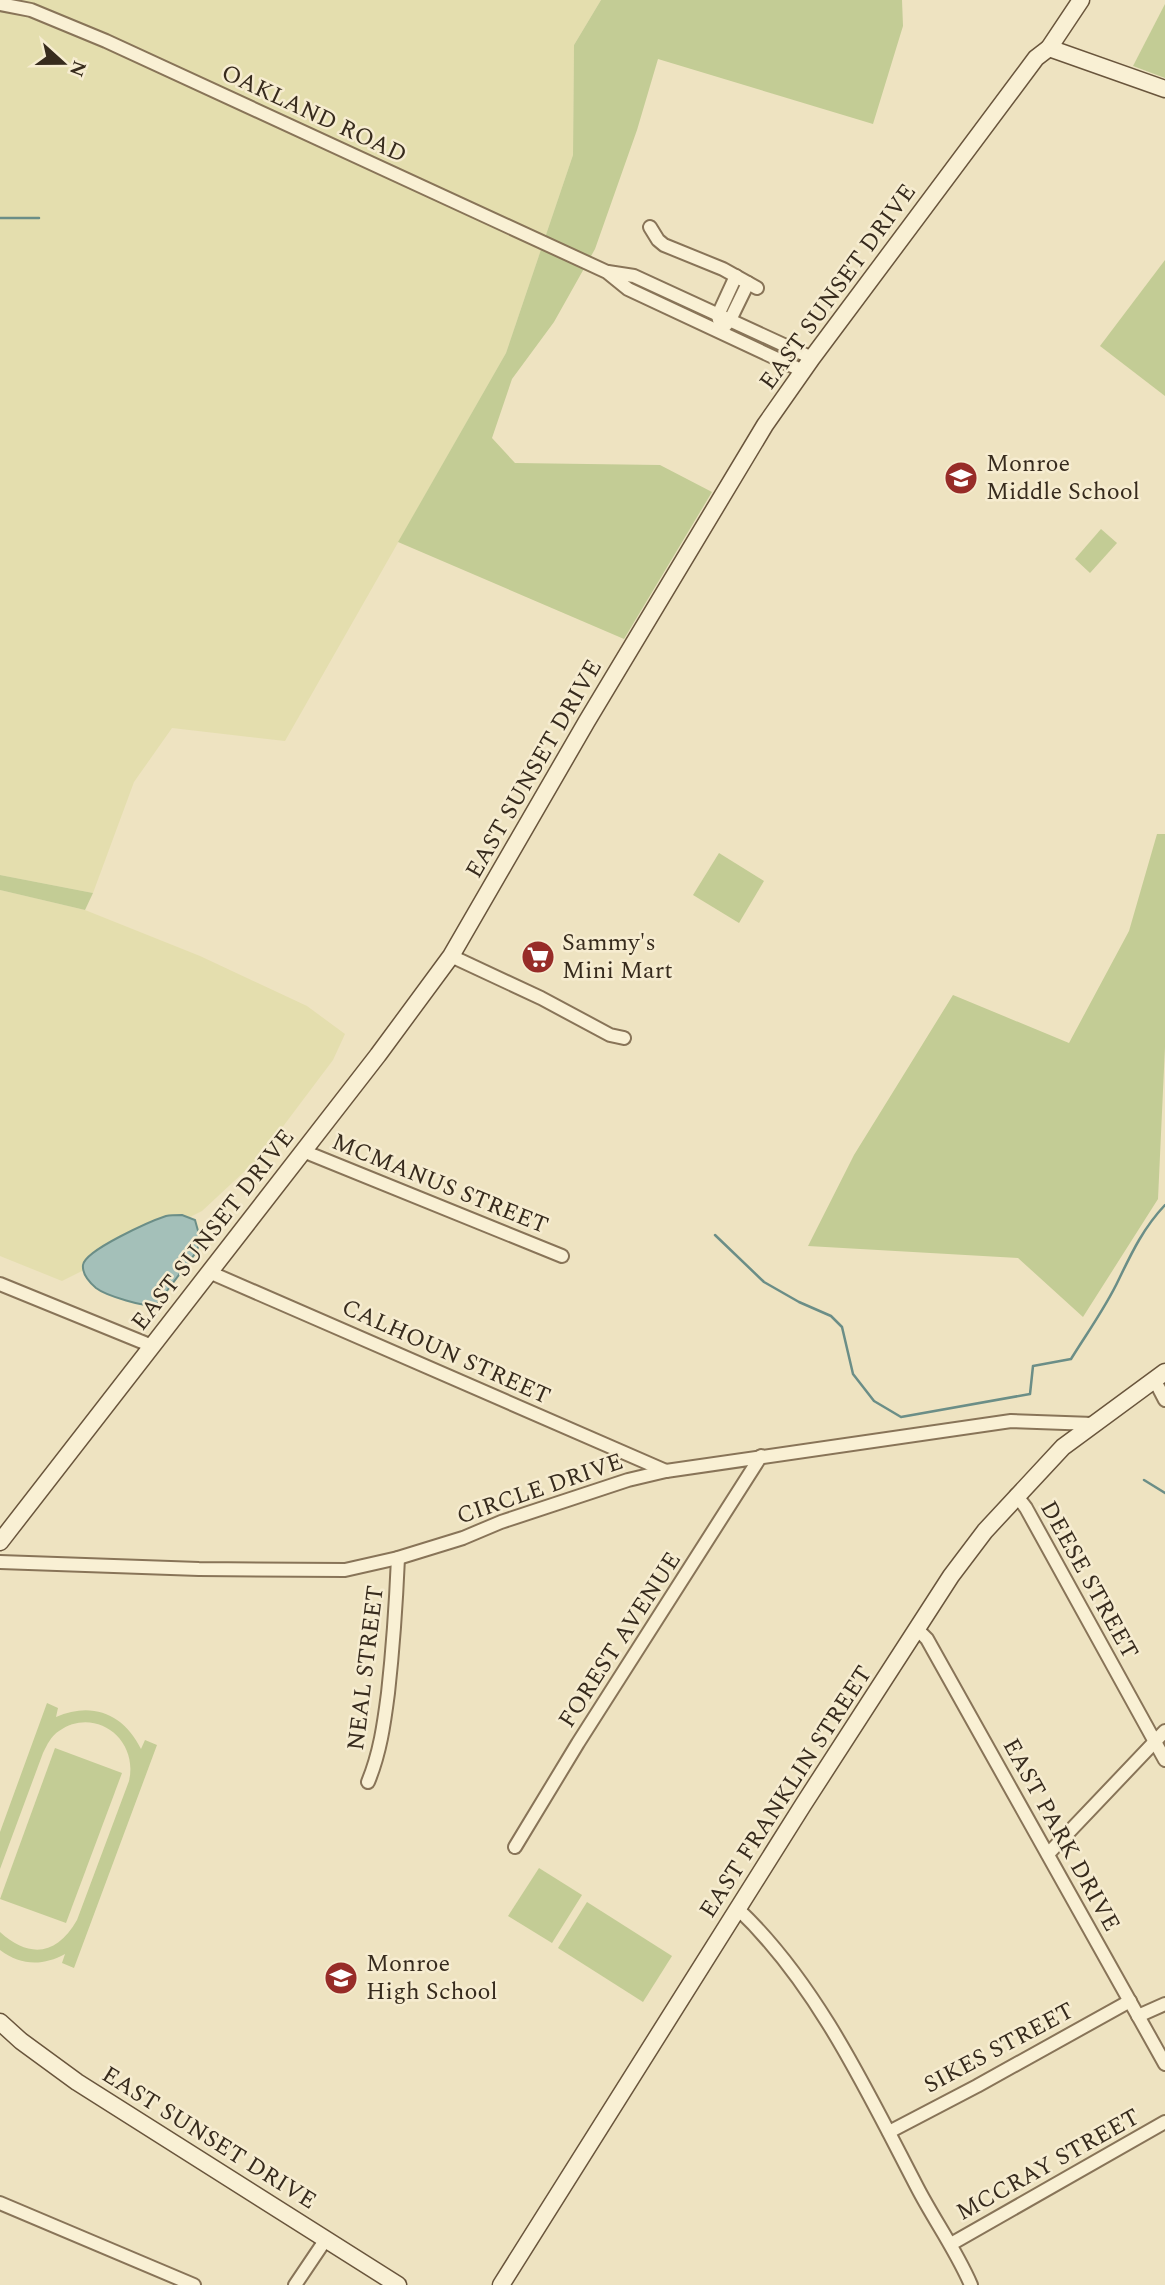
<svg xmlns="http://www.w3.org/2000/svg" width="1165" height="2285" font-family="Spectral,serif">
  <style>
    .farmland { fill: #e4deae }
    .green { fill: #c3cc95 }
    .water { fill: #a4c0b9; stroke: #6b8e87; stroke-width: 2 }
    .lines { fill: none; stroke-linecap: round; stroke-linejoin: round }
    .stream { stroke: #6b8e87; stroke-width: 2.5 }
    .street-casing { stroke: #887458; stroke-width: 16 }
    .secondary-casing { stroke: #69553c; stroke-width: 19 }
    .street { stroke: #f9f0d4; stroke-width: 12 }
    .secondary { stroke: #f9f0d4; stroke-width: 16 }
    .labels { text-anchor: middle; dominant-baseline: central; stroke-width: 5; stroke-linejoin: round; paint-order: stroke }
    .street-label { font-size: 24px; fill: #372b1d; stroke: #f6ecd0 }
    .poi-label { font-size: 24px; fill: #372b1d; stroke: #f6ecd0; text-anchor: start }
  </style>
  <rect width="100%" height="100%" fill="#eee3c1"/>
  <!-- farmland -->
  <g class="farmland">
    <polygon points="0,0 601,0 574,45 573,155 506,353 285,741 172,728 134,782 93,893 0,875"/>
    <polygon points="0,890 85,910 200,956 307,1006 345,1034 333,1060 260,1157 202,1211 62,1281 0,1256"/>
  </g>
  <!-- green -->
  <g class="green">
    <polygon points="601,0 902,0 903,26 873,124 658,59 637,130 595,249 554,322 512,379 492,438 515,463 660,465 712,492 624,639 398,542 506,353 573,155 574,45"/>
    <polygon points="1165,4 1165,78 1133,66"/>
    <polygon points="1165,260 1165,396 1100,346"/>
    <polygon points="1101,529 1117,543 1090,573 1075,559"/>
    <polygon points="1157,834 1165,834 1165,1047 1158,1199 1083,1317 1018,1258 808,1246 854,1155 953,995 1069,1043 1129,931"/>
    <polygon points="719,853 764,881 739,923 693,895"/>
    <polygon points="0,875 93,893 85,910 0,890"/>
    <path d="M47,1703l11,5 -2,9c36,-16 68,-3 85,32l4,-9 12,5 -83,223 -12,-5 3,-9c-22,12 -44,12 -65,-4v-18c30,27 57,23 77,-12l52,-139c10,-43 -35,-75 -70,-50 -8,5 -12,14 -16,22l-43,116v-37z"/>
    <polygon points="55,1748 122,1773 66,1923 0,1899"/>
    <polygon points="539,1868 582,1895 552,1943 508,1916"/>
    <polygon points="587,1902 672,1956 643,2002 558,1948"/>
  </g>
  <!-- water -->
  <path class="water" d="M182,1215l13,5 5,18 -3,13 -40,53c-10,5 -52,-9 -61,-16 -7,-6 -14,-14 -13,-23 2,-15 68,-44 83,-49 5,-1 11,-1 16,-1z"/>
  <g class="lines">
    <!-- stream -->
    <g class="stream">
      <polyline points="0,218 39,218"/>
      <path d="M715,1235l49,47 35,20 32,14 11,11 11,47 21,27 27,16 129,-23 3,-28 38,-7c16,-26 35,-52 48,-80 13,-27 25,-52 46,-74"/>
      <polyline points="1144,1480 1165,1493"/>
    </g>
    <defs>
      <g id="street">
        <polyline points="0,4 31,10 106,41 607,272 628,289 803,371"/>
        <polyline points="650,227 658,240 664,245 723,269 757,288"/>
        <polyline points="608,272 634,276 812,358"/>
        <polyline points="719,320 718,315 736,276"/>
        <polyline points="725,326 730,320 748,283"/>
        <polyline points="451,956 541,998 610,1035 624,1038"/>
        <polyline points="303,1151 562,1256"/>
        <polyline points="209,1272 666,1471"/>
        <polyline points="0,1284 152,1346"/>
        <polyline points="1154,1379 1165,1400"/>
        <polyline points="1016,1495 1026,1508 1165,1760"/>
        <polyline points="0,1562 199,1569 345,1570 398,1558 463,1538 501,1522 628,1480 666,1471 1011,1421 1093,1424"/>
        <polyline points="917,1629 927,1639 1165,2064"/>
        <path d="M368,1782c12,-29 16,-58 20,-89 5,-45 8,-89 10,-135"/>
        <polyline points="515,1847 578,1743 761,1456"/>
        <polyline points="1048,1854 1165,1731"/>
        <path d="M738,1909c79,75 129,182 179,278 17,33 39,63 54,98"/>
        <polyline points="1138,2016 1165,2004"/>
        <polyline points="889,2132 977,2086 1130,2001"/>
        <polyline points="0,2203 194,2285"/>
        <polyline points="951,2244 1165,2122"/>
        <polyline points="295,2285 326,2239"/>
      </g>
      <g id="secondary">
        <polyline points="1049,48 1165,89"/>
        <polyline points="0,1542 378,1055 451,956 587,721 765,425 812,358 1036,58 1049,48 1081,0"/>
        <polyline points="0,2022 21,2041 77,2082 398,2285"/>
        <polyline points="501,2285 803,1805 951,1576 985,1531 1063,1447 1165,1372"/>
      </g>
    </defs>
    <!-- street casing -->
    <use href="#street" class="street-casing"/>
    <!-- secondary casing -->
    <use href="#secondary" class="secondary-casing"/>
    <!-- street -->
    <use href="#street" class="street"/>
    <!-- secondary -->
    <use href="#secondary" class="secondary"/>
  </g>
  <!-- icons -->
  <defs>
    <symbol id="school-disc" viewBox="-11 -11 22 22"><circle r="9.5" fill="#972c28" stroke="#f6ecd0"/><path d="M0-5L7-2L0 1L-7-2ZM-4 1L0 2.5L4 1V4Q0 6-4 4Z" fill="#fff"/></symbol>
    <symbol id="supermarket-disc" viewBox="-11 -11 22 22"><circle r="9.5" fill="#972c28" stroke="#f6ecd0"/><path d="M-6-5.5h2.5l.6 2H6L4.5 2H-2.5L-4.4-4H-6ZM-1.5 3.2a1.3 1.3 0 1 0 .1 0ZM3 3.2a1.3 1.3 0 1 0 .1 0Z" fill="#fff"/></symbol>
  </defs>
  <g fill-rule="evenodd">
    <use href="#school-disc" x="942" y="459" width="38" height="38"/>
    <use href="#supermarket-disc" x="519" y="938" width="38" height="38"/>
    <use href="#school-disc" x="322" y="1959" width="38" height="38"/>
  </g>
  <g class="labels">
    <!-- street labels -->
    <g class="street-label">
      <text transform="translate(314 114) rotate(25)">OAKLAND ROAD</text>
      <text transform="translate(838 287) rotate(-54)">EAST SUNSET DRIVE</text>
      <text transform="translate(534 769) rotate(-60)">EAST SUNSET DRIVE</text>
      <text transform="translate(440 1184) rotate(22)">MCMANUS STREET</text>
      <text transform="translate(213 1230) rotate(-52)">EAST SUNSET DRIVE</text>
      <text transform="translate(446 1352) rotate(24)">CALHOUN STREET</text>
      <text transform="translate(540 1489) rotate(-19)">CIRCLE DRIVE</text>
      <text transform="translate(1089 1580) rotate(61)">DEESE STREET</text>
      <text transform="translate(620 1640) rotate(-57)">FOREST AVENUE</text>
      <text transform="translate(366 1668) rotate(-83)">NEAL STREET</text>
      <text transform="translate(786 1792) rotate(-57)">EAST FRANKLIN STREET</text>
      <text transform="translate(1061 1835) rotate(61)">EAST PARK DRIVE</text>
      <text transform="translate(999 2048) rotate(-28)">SIKES STREET</text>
      <text transform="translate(209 2138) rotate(32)">EAST SUNSET DRIVE</text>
      <text transform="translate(1048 2165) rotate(-29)">MCCRAY STREET</text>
    </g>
    <!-- poi labels -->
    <g class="poi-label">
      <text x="986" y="464">Monroe<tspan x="986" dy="28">Middle School</tspan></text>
      <text x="562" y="943">Sammy's<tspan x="562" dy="28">Mini Mart</tspan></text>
      <text x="366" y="1964">Monroe<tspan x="366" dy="28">High School</tspan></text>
    </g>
  </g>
  <!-- north arrow -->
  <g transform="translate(63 63) rotate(111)" stroke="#f6ecd0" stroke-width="5" paint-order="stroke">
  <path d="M0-5L12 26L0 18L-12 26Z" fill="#372b1d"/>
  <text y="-10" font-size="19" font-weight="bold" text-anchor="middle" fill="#372b1d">N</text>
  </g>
</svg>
